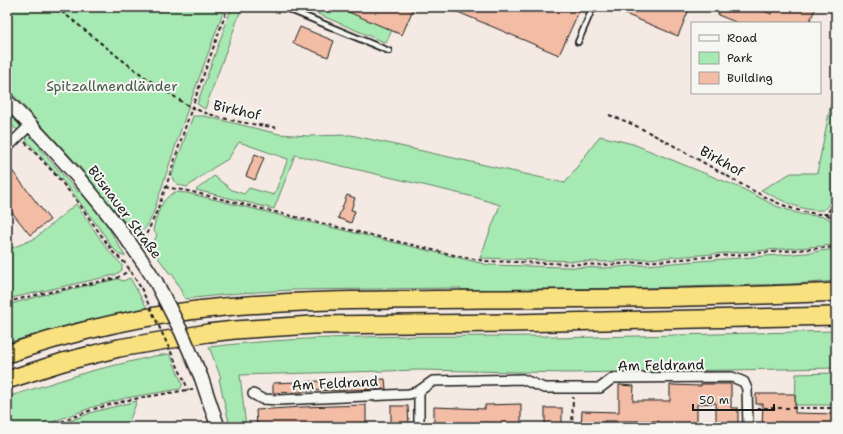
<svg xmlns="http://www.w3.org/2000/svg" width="843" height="434" font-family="'Shantell Sans',sans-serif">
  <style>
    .green { fill: #a7e9b2; stroke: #628267 }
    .building { fill: #f2bca5; stroke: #1c1c1c }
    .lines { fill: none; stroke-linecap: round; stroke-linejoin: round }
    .lane-casing { stroke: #1c1c1c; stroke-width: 8 }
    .street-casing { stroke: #1c1c1c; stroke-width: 12 }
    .secondary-casing { stroke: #1c1c1c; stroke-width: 16 }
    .highway-casing { stroke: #1c1c1c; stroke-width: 20 }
    .path { stroke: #1c1c1c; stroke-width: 2; stroke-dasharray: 4 3; stroke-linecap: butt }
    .lane { stroke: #f6f6f2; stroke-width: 4.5 }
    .street { stroke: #f6f6f2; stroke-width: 9 }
    .secondary { stroke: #f6f6f2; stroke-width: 13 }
    .highway { stroke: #fae180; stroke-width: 17 }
    .secondary-bridge-casing { stroke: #1c1c1c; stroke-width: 16; stroke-linecap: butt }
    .path-bridge { stroke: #1c1c1c; stroke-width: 2; stroke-dasharray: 4 3; stroke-linecap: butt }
    .secondary-bridge { stroke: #f6f6f2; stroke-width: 13 }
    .labels { text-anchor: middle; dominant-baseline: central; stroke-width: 4; stroke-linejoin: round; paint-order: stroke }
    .park-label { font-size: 14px; fill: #465a49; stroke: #f6f6f2 }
    .street-label { font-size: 14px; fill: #1c1c1c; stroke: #f6f6f2 }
  </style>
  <rect width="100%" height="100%" fill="#f5eae3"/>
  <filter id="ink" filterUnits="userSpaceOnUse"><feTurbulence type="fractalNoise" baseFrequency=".025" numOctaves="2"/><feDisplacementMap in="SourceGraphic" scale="8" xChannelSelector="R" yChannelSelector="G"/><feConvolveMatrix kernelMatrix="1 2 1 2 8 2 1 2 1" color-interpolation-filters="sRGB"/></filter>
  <g filter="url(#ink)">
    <!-- green -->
    <g class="green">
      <path d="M7,7h218l-38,104 -34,103c-4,8 -8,21 -19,18l-24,-27 -30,-38 -73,-79z"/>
      <polygon points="232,7 242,7 205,109 197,104"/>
      <polygon points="321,7 335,7 346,12 349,7 392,30 386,43 318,14"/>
      <path d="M836,78v89l-6,36 -6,7c-23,2 -43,-10 -63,-20l30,-17h26z"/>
      <polygon points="7,114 10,117 12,114 19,122 21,128 19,132 7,120"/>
      <path d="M193,116h11l75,18 29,2 43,-1 214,48 35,-47 33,8 110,45 33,17 24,8 26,3 10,7v21l-231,17 -125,-4 20,-53 -26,-8 -179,-42 -21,54 -78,-19 18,-14 18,14 12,4 5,-6 25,7 14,-36 -49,-17 -11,17 -15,9 -26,19c-8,-2 -15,-3 -15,-13z"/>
      <polygon points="29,135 34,137 42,146 40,149 78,192 81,190 107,225 125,256 120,255 111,246 105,236 70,189 27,141 26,136"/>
      <path d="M175,192l12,1 302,72 116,3 201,-15 30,-4v32l-43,3 -150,4 -182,2v-2h-7l-161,2 -53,3 -55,6 -13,-26 -2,1 -19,-26 6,-13 -4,-5c4,-14 7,-31 22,-38z"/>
      <polygon points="76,204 108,250 122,265 122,270 115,275 7,299 7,250 34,239"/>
      <polygon points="130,278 147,308 76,323 7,343 7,305 43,295 118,279 123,281"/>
      <path d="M836,331v37l-267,5 -148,-3 -181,5 6,52h-16l-11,-48 2,-1 -12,-31c115,-14 232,-10 348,-11v2z"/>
      <polygon points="170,354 182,383 182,386 180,389 126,398 93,407 39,427 7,427 7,397 91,371 154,356"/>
      <polygon points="836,373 836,405 795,405 796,374"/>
      <polygon points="137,401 127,427 54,427 93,412"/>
    </g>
    <!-- building -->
    <g class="building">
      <polygon points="337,7 414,7 402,35"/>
      <polygon points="446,7 581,7 559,55"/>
      <polygon points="628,7 690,7 678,36 625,14"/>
      <polygon points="721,7 755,7 771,14 774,7 816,7 809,23 738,23 718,15"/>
      <polygon points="300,27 334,41 328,57 293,43"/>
      <polygon points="255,154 264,158 255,180 246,176"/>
      <polygon points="7,164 50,220 30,235 7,206"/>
      <polygon points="347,195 355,198 351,210 355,211 351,223 338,218"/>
      <polygon points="368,379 368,380 385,379 386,389 302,391 302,392 273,393 273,383"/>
      <polygon points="701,384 731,384 731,408 738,408 738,427 716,427 716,403 697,404 697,426 658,425 658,421 604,421 604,427 581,427 582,411 619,412 619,385 634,386 633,401 670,401 670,385 701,386"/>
      <polygon points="756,394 795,394 795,413 836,414 836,427 762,427 763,404 756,404"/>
      <polygon points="521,404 521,425 451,427 440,427 438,425 434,425 434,407 485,409 485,405"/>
      <polygon points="366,405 366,423 294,427 257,427 256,410 302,407"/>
      <polygon points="391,406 408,406 409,427 391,427"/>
      <rect x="545" y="408" width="17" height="19"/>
    </g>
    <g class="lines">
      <defs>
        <g id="lane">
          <polyline points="283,7 389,51"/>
          <polyline points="578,42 593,7"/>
        </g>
        <g id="street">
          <polyline points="7,148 30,125"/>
          <polyline points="419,391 419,427"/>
          <polyline points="253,394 262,399 279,400 409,394 419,391 433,381 522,379 544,388 600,388 613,378 732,377 744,382 747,389 748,427"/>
        </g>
        <g id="secondary">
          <path d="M7,101c55,56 107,114 149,181"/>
          <polyline points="201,377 218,427"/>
        </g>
        <g id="highway">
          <path d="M7,354c69,-24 144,-40 217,-47 86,-8 173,-7 260,-8 117,0 235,-1 352,-7"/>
          <polyline points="7,380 63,362 119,348 208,333 235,330 313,325 511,323 836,316"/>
        </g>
      </defs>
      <!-- lane casing -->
      <use href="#lane" class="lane-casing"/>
      <!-- street casing -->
      <use href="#street" class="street-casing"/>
      <!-- secondary casing -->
      <use href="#secondary" class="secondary-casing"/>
      <!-- highway casing -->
      <use href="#highway" class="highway-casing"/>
      <!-- path -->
      <g class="path">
        <path d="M56,7c37,29 72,60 111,85 9,5 17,12 26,16 27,12 58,16 86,20"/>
        <path d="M609,115c24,8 47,21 69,33 20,12 41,23 61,35 28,15 56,32 88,31"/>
        <polyline points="7,124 13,129"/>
        <polyline points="25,142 54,173 77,201 113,252 126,264 141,288"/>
        <polyline points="836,181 832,206 827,214 836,222"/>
        <polyline points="165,187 188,191 458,256 485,261 605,265 836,247"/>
        <path d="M143,240c18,-32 28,-70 40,-106 14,-42 30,-85 45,-127"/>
        <polyline points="7,302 40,294 117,278 130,270"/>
        <polyline points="185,382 188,390"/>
        <polyline points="757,408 836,408"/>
        <polyline points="48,427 94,409 128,400 193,389"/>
        <polyline points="572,427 573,397"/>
      </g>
      <!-- lane -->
      <use href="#lane" class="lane"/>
      <!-- street -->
      <use href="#street" class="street"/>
      <!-- secondary -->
      <use href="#secondary" class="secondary"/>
      <!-- highway -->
      <use href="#highway" class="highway"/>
      <defs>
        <polyline id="secondary-bridge" points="156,282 181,331 201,377"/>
      </defs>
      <!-- secondary-bridge casing -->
      <use href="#secondary-bridge" class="secondary-bridge-casing"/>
      <!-- path-bridge -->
      <polyline class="path-bridge" points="141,288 185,382"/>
      <!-- secondary-bridge -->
      <use href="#secondary-bridge" class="secondary-bridge"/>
    </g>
  </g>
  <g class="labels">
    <!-- park labels -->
    <g class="park-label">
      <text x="112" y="86">Spitzallmendländer</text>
    </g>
    <!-- street labels -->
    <g class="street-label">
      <text transform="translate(237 110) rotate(13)">Birkhof</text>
      <text transform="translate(722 161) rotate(29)">Birkhof</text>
      <text transform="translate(125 212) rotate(53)">Büsnauer Straße</text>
      <text transform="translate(661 365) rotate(-1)">Am Feldrand</text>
      <text transform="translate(335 383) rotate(-3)">Am Feldrand</text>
    </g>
  </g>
  <!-- margin -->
  <rect width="843" height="434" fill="none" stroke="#f6f6f2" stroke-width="24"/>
  <rect x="12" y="12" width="819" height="410" fill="none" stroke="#1c1c1c" stroke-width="1.5" filter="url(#ink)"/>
  <!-- legend -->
  <rect x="691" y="22" width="130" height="72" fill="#f6f6f2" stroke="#9f9f9c"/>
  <rect x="699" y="35" width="20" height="6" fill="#f6f6f2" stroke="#9f9f9c"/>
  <text x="727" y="42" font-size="12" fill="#1c1c1c">Road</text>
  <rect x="699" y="52" width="20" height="12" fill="#a7e9b2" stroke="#9f9f9c"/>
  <text x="727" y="62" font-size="12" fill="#1c1c1c">Park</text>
  <rect x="699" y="72" width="20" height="12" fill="#f2bca5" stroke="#9f9f9c"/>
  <text x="727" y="82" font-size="12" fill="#1c1c1c">Building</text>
  <!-- scale -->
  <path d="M693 404v6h81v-6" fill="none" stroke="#1c1c1c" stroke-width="2"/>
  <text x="699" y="404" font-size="12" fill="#1c1c1c" stroke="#f6f6f2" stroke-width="3" paint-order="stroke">50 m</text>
</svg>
